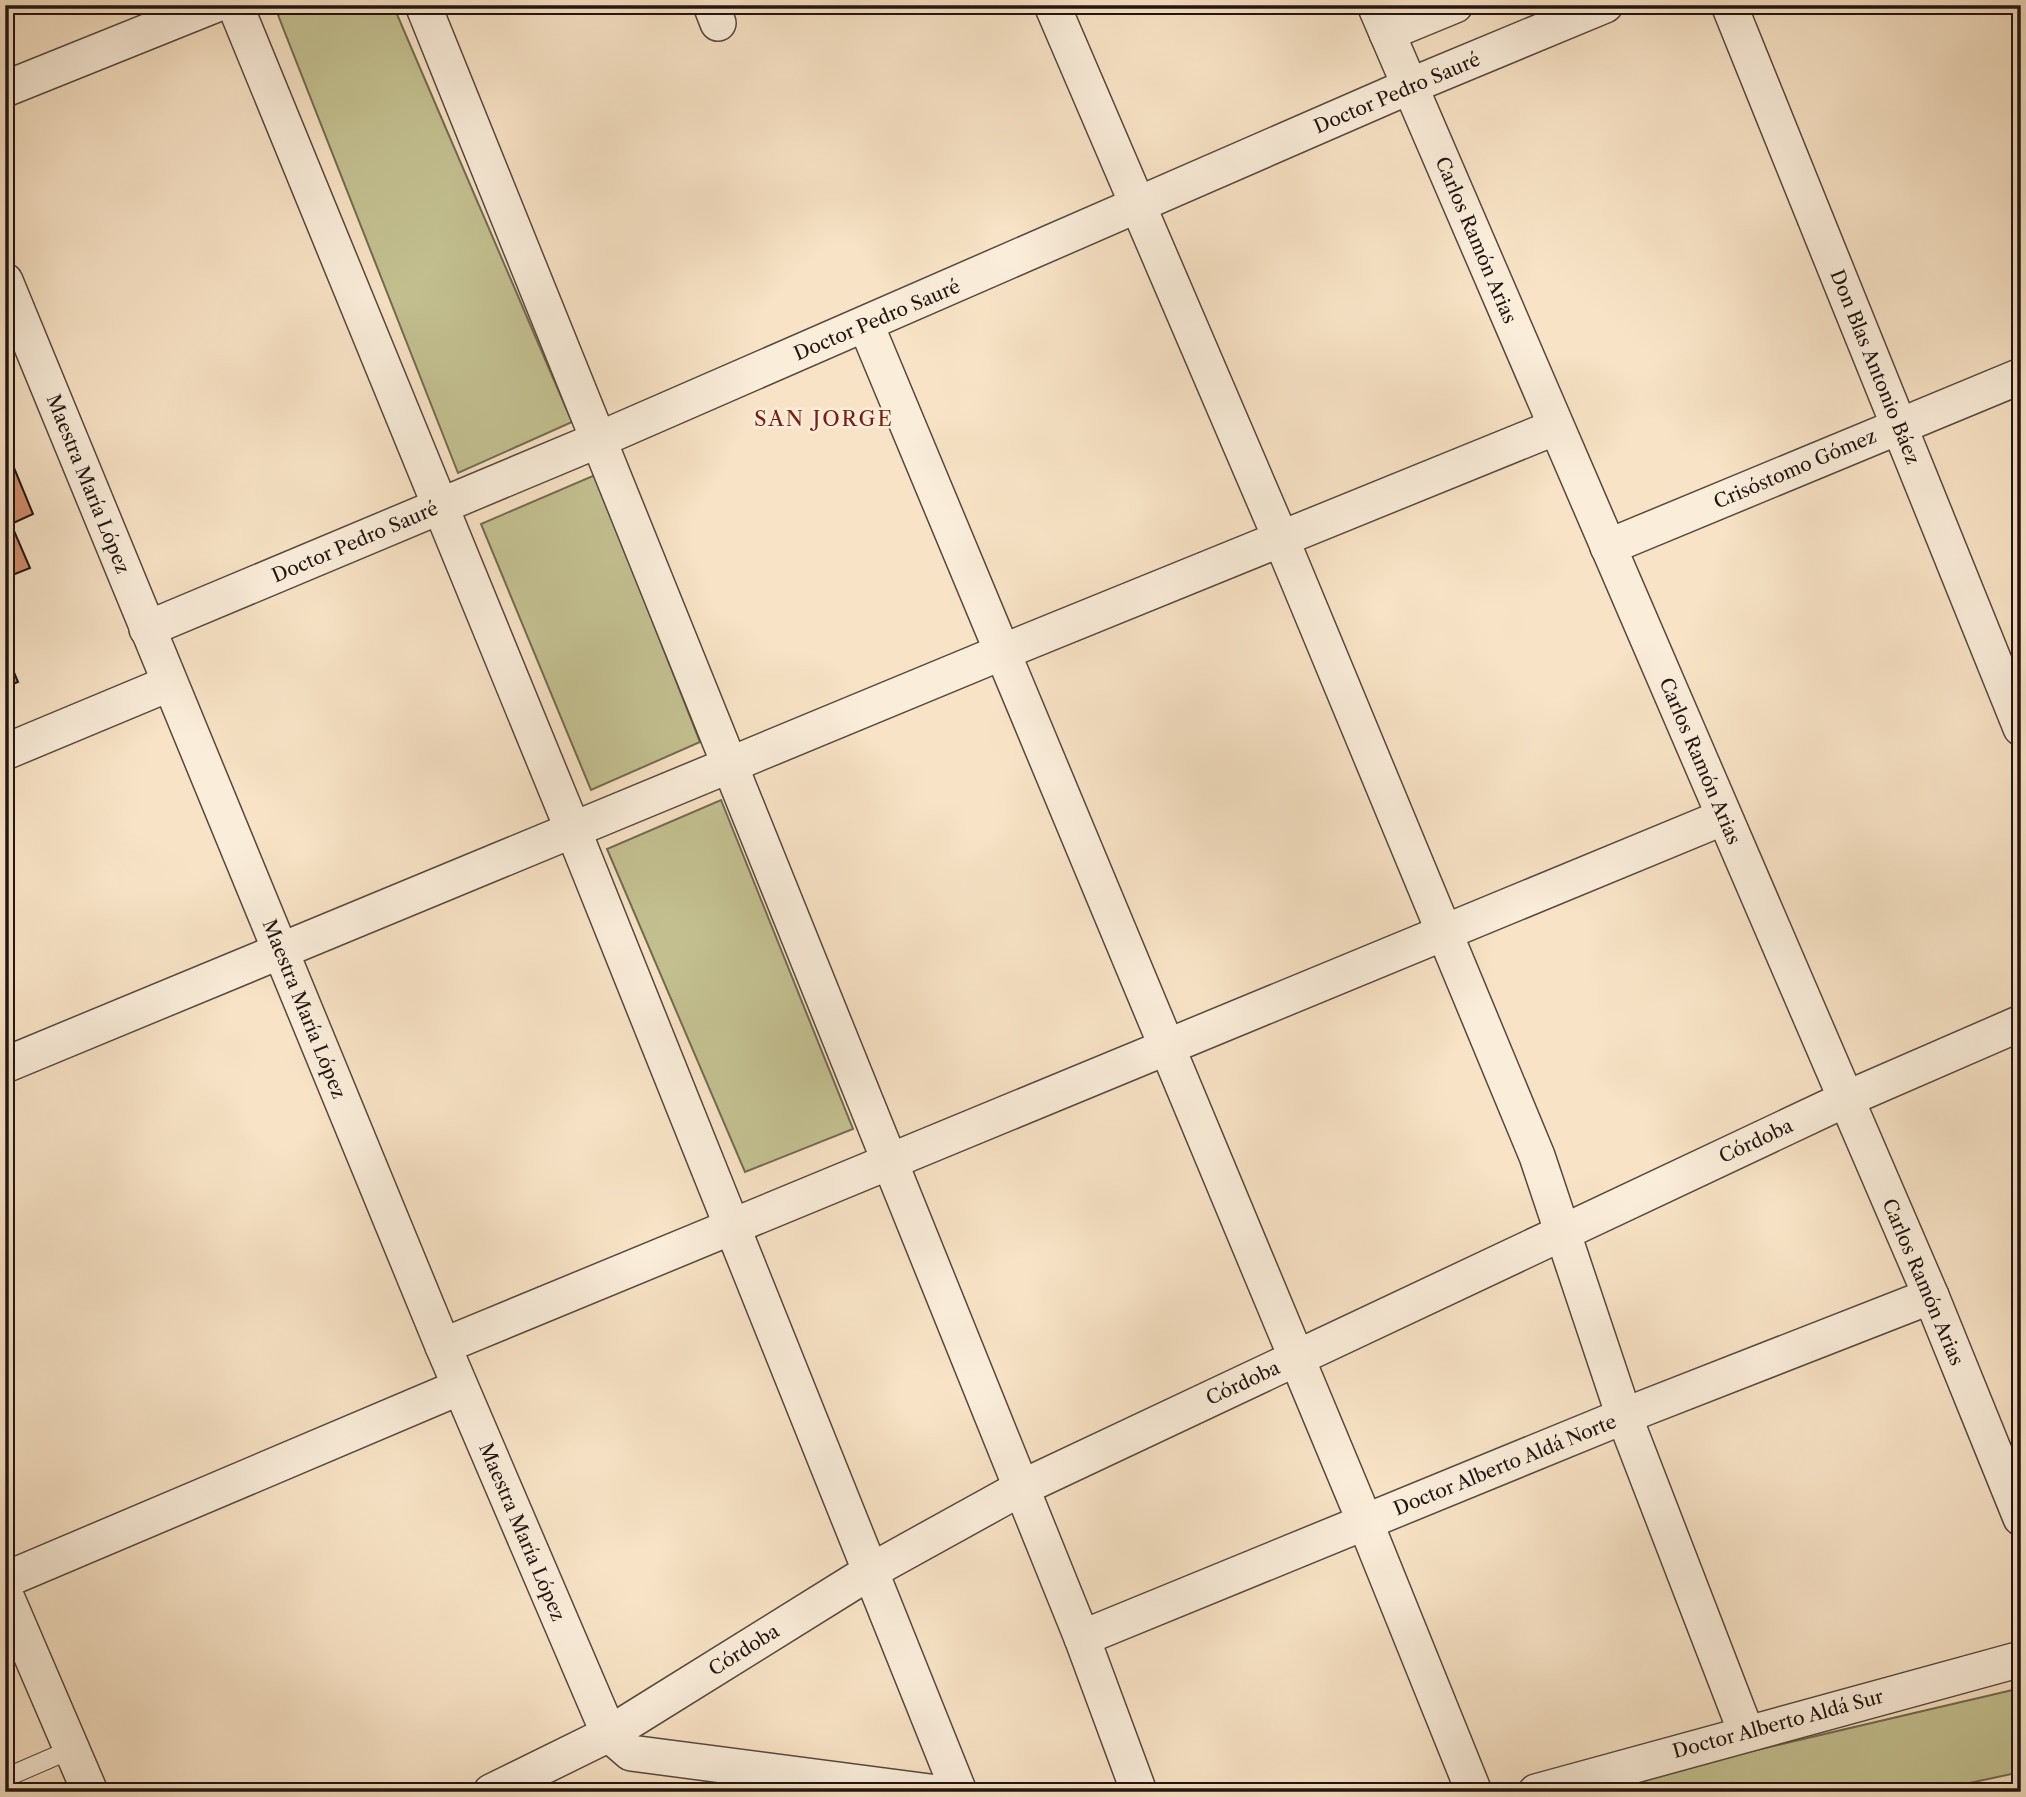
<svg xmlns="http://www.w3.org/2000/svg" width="2026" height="1797" font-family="'Libre Caslon Text',serif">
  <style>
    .green { fill: #c4c191; stroke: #726b51; stroke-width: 2 }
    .building { fill: #d18d6b; stroke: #211511; stroke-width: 2 }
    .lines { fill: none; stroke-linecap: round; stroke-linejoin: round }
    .service-casing { stroke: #57483e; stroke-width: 20 }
    .minor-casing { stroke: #57483e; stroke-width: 38 }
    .service { stroke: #faedda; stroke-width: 18 }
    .minor { stroke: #faedda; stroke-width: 35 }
    .labels { text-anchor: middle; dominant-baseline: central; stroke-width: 5; stroke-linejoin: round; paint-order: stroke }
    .street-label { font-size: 19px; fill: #211511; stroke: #faedda }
    .neighbourhood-label { font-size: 21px; letter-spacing: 2px; fill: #7a1f14; stroke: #faedda }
  </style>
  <rect width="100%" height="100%" fill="#f8e3c6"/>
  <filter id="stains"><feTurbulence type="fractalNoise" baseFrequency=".00286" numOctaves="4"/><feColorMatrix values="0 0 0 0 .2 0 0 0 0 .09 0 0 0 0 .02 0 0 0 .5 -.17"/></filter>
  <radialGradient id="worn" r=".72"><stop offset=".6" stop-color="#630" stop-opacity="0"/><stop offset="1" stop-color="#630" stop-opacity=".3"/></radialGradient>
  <!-- green -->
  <g class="green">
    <polygon points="301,5 393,5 572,422 458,473 278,15"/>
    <polygon points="595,475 700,742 591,790 481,524"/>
    <polygon points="721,800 853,1129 745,1172 607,849"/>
    <polygon points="2021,1688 2021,1772 1927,1792 1603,1792 1692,1765"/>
  </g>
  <!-- building -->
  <g class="building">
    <polygon points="5,446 33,514 11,524 30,568 5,578"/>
    <polygon points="5,651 18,682 5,687"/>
  </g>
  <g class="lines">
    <defs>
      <polyline id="service" points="5,1778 72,1749"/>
      <g id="minor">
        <polyline points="235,5 573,830 959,1792"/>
        <polyline points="423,5 1082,1638 1139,1792"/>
        <polyline points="711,5 718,23"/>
        <polyline points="1052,5 1281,539 1537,1156 1624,1416 1746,1732"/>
        <polyline points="1375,5 1931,1296 2021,1518"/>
        <polyline points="1729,5 2021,728"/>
        <polyline points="1387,33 1455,5"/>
        <polyline points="5,89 214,5"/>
        <polyline points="5,281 443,1346 609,1734 631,1753 930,1792"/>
        <polyline points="866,325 1365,1522 1474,1792"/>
        <polyline points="1608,547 2021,376"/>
        <polyline points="147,629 598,440 1410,86 1605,5"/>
        <polyline points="5,752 168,684"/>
        <polyline points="5,1065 1000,653 1556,427"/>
        <path d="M443,1346c426,-177 855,-349 1281,-529"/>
        <polyline points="5,1580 460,1387"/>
        <polyline points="5,1594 90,1792"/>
        <polyline points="1082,1638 1624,1416 1931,1296"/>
        <polyline points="491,1792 609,1734 871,1571 1021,1488 1844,1100 2021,1023"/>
        <polyline points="1536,1792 2021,1659"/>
      </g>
    </defs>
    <!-- service casing -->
    <use href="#service" class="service-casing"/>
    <!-- minor casing -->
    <use href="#minor" class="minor-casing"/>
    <!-- service -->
    <use href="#service" class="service"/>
    <!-- minor -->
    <use href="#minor" class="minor"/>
  </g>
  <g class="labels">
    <!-- street labels -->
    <g class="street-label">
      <text transform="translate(1397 93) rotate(-23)">Doctor Pedro Sauré</text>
      <text transform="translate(1476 240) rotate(67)">Carlos Ramón Arias</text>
      <text transform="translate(877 320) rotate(-23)">Doctor Pedro Sauré</text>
      <text transform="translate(1875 367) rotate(68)">Don Blas Antonio Báez</text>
      <text transform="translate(1795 469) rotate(-23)">Crisóstomo Gómez</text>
      <text transform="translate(88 484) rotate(68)">Maestra María López</text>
      <text transform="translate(355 542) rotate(-23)">Doctor Pedro Sauré</text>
      <text transform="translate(1700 761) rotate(67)">Carlos Ramón Arias</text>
      <text transform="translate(304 1009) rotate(68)">Maestra María López</text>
      <text transform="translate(1756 1141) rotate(-25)">Córdoba</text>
      <text transform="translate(1923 1282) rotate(67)">Carlos Ramón Arias</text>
      <text transform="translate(1243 1383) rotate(-25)">Córdoba</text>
      <text transform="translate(1505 1465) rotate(-22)">Doctor Alberto Aldá Norte</text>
      <text transform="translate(522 1532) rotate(67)">Maestra María López</text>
      <text transform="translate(744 1650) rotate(-32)">Córdoba</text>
      <text transform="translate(1778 1724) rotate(-15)">Doctor Alberto Aldá Sur</text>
    </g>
    <!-- neighbourhood labels -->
    <g class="neighbourhood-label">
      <text x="824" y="418">SAN JORGE</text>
    </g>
  </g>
  <!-- margin -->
  <rect width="2026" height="1797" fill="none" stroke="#f8e3c6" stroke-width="28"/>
  <rect x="7" y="7" width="2012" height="1783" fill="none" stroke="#211511" stroke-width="3.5"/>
  <rect x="14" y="14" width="1998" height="1769" fill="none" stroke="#211511" stroke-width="2"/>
  <rect width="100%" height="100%" filter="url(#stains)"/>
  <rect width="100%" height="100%" fill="url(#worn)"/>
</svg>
